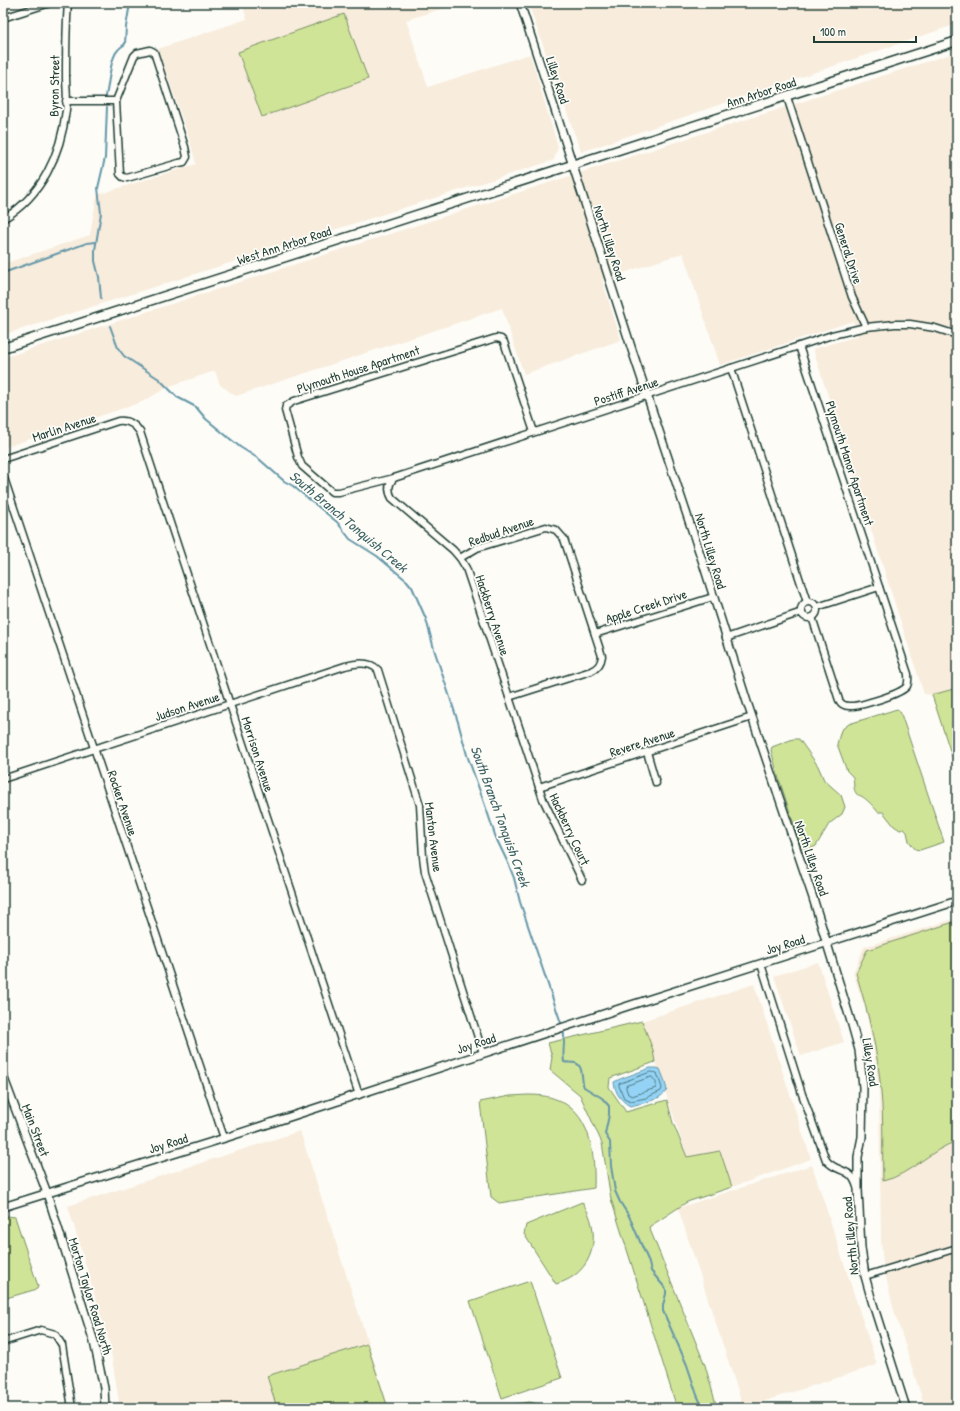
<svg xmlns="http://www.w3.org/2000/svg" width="960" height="1411" font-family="'Patrick Hand',sans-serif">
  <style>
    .built { fill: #f8ecdc }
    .green { fill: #d0e498; stroke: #789066 }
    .water { fill: #94d3f5; stroke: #6597a8 }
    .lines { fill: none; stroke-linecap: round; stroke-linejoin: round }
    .shore { stroke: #4e7981; stroke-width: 1 }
    .stream { stroke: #6597a8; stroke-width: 2 }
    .minor-casing { stroke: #1f3d34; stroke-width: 9 }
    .tertiary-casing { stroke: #1f3d34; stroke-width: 10 }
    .secondary-casing { stroke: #1f3d34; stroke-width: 11 }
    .minor { stroke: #fdfcf7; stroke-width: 6 }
    .tertiary { stroke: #fdfcf7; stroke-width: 7 }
    .secondary { stroke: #fdfcf7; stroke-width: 8 }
    .labels { text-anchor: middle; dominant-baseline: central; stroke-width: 3.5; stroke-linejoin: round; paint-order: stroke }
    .street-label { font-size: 13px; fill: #1f3d34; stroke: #fdfcf7 }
    .water-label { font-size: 14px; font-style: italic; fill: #3c6264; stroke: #fdfcf7 }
  </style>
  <rect width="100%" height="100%" fill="#fdfcf7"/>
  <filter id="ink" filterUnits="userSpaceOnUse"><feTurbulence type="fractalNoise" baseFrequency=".025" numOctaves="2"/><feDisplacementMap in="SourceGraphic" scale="8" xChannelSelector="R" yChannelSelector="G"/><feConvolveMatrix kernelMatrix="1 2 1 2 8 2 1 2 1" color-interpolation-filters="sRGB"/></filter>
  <g filter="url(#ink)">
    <!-- built -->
    <g class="built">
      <polygon points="242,3 460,3 406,20 428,87 530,54 558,147 554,160 3,335 3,264 90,235 97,195 196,164 190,141 158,49 247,19"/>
      <polygon points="528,3 957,3 957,24 581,152"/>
      <polygon points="957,52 957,688 932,695 924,694 813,349 858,336 853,321 720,365 683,253 602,280 621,340 524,374 502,308 236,396 220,385 215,371 170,386 142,402 3,448 3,358"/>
      <polygon points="957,918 957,1408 925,1408 893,1307 883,1264 881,1240 879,1089 873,1045 865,1008 853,973 864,947"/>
      <polygon points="818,962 844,1042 801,1056 774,976"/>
      <polygon points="754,984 811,1159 732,1187 720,1152 687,1157 642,1021"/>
      <polygon points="300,1131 389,1408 120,1408 110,1346 68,1206"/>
      <polygon points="812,1165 877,1365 752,1405 743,1406 678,1208"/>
    </g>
    <!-- green -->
    <g class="green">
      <polygon points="344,14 368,79 262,117 238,52"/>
      <polygon points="957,688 957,772 932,695"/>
      <path d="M897,709l3,2 44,131 -24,8 -5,-1 -6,-8 -2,-9 -3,-3 -4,1 -6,-4 -11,-14h-5c-4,-5 -11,-13 -17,-16 -3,-2 -2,1 -5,-3 -3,-4 -2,-12 -3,-16l-6,-6 -10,-27 4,-14 8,-6z"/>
      <polygon points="793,739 799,739 818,766 824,780 841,795 845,807 842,814 829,824 816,846 810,849 805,849 801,846 778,776 771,750 772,747"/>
      <path d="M957,921v220c-27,9 -47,34 -74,40 -1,-29 1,-59 -2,-89 -3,-41 -13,-80 -25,-119l11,-23z"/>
      <polygon points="642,1021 653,1050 655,1062 610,1078 609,1087 626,1112 667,1100 673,1123 687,1157 720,1151 732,1187 687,1202 649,1227 705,1365 717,1408 677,1408 611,1199 602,1143 580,1095 550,1070 552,1057 548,1043"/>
      <path d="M528,1095c12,0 23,1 34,7 30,16 33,55 32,86l-95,15 -8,-6 -11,-95 30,-6z"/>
      <path d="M582,1202c21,30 13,72 -26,82l-32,-50 2,-9z"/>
      <polygon points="7,1216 15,1217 38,1286 37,1289 3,1299 3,1217"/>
      <polygon points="530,1281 562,1378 502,1398 470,1301"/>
      <polygon points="367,1344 388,1408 277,1408 267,1376"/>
      <polygon points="530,1402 551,1408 505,1408 516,1404"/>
    </g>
    <!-- water -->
    <path class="water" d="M650,1068h6l4,1 4,10 3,11c-7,11 -25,13 -37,16 -9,-5 -15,-13 -16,-24l6,-3z"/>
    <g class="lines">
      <!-- shore -->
      <g class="shore">
        <polygon points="651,1072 657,1073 662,1088 661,1091 646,1098 631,1101 624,1098 619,1086 619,1084"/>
        <polygon points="652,1077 656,1082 656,1088 632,1096 628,1094 626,1088 626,1086"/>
      </g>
      <!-- stream -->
      <g class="stream">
        <path d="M106,96c3,-12 4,-38 12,-46 2,-3 5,-4 7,-6l1,-17 4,-24"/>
        <polyline points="3,273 87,243 96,242"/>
        <polyline points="101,298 99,277 95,261 95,250 101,213 98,188 105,158 107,107"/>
        <polyline points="110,326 118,348 124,356 159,379 177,397 196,407 206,419 240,447 259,459 284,481 293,486 337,522 350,539 377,556 407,581 412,587 426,619 434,649 458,722 467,755 487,811 496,838 508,863 514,878 520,902 562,1026"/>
        <path d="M563,1030c3,8 -1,22 1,32 4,1 7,0 11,1 9,2 6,18 9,24l18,11 7,8v9l-4,19 5,8 1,24 4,25 5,11 9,14 19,44 3,11 15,18v5l-3,11v6l24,54 10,30 6,13"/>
      </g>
      <defs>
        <g id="minor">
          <polyline points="3,18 50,3"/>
          <polygon points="150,50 154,52 185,147 187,157 184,162 179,163 127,178 123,177 120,174 116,101 134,56 137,53"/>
          <polyline points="787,97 852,297 866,327"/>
          <polyline points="66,101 116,101"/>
          <path d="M3,219c39,-23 58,-65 63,-109 2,-11 0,-23 0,-34 0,-24 0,-49 2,-73"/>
          <path d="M799,346l109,328c0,4 1,8 -1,12 -5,8 -49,21 -58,20 -5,0 -8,-2 -10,-6l-27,-83"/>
          <polyline points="731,368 807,602"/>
          <polyline points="534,432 504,342 501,339 496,338 294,401 286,406 285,410 298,457 302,466 332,492 339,492 394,478 799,346 832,335 866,327 895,324 910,324 935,328 957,335"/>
          <path d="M3,459l115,-38c9,-1 16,2 22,11l219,663"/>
          <polyline points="3,475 224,1138"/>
          <path d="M394,478c-6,6 -6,13 -2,20l61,52 7,8 6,10 77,231 39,81"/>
          <path d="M460,558l17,-10 69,-21 10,3 8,9 38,117c-1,8 -4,12 -11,15l-82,26"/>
          <circle cx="809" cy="610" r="8"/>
          <polyline points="817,607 879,587"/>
          <polyline points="595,634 713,597"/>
          <polyline points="726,638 802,612"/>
          <polyline points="647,752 656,783"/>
          <path d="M3,779l342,-113c11,-3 25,-5 33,4l42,135 3,52 2,15 58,181"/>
          <polyline points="539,787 752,717"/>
          <path d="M761,964l41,130 24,66c11,14 25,6 31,27"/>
          <polyline points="865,1276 957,1248"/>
          <polyline points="3,1342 41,1330 55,1334 62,1345 72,1408"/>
        </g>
        <g id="tertiary">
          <polyline points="520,3 558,119 632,350 702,560 747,702 813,898 852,1025 859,1050 863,1087 862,1137 858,1157 858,1189 861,1248 865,1276 872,1301 906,1408"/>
          <polyline points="3,1076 47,1193 94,1342 104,1388 105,1408"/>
          <polyline points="3,1207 228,1137 628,1006 957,901"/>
        </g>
        <polyline id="secondary" points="3,348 957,41"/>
      </defs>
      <!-- minor casing -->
      <use href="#minor" class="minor-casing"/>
      <!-- tertiary casing -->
      <use href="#tertiary" class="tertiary-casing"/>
      <!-- secondary casing -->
      <use href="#secondary" class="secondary-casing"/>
      <!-- minor -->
      <use href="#minor" class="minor"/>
      <!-- tertiary -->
      <use href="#tertiary" class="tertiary"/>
      <!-- secondary -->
      <use href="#secondary" class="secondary"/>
    </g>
  </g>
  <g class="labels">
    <!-- street labels -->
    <g class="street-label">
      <text transform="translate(558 80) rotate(72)">Lilley Road</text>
      <text transform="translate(54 86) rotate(-89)">Byron Street</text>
      <text transform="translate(761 92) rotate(-18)">Ann Arbor Road</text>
      <text transform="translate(610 243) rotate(72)">North Lilley Road</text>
      <text transform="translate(284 245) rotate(-18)">West Ann Arbor Road</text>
      <text transform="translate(849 253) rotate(72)">General Drive</text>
      <text transform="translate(358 369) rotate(-18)">Plymouth House Apartment</text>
      <text transform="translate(626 391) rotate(-18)">Postiff Avenue</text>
      <text transform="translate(64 427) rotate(-18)">Marlin Avenue</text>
      <text transform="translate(850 463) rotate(72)">Plymouth Manor Apartment</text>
      <text transform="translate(501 531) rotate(-19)">Redbud Avenue</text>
      <text transform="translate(711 551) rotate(73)">North Lilley Road</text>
      <text transform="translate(646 606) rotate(-18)">Apple Creek Drive</text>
      <text transform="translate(493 615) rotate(72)">Hackberry Avenue</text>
      <text transform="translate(187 706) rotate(-18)">Judson Avenue</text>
      <text transform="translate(642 742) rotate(-18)">Revere Avenue</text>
      <text transform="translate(258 754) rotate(72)">Morrison Avenue</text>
      <text transform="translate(123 803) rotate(71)">Rocker Avenue</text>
      <text transform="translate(570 829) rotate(65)">Hackberry Court</text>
      <text transform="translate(434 837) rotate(83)">Manton Avenue</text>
      <text transform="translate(812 858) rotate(71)">North Lilley Road</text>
      <text transform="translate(785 944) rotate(-17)">Joy Road</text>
      <text transform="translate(476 1043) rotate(-18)">Joy Road</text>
      <text transform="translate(871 1062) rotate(81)">Lilley Road</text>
      <text transform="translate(36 1130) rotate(69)">Main Street</text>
      <text transform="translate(168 1143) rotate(-17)">Joy Road</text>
      <text transform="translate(850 1236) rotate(-95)">North Lilley Road</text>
      <text transform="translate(91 1296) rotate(73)">Morton Taylor Road North</text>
    </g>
    <!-- water labels -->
    <g class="water-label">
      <text transform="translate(349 521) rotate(40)">South Branch Tonquish Creek</text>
      <text transform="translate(501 816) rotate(70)">South Branch Tonquish Creek</text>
    </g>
  </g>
  <!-- margin -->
  <rect width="960" height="1411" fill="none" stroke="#fdfcf7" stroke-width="16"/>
  <rect x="8" y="8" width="944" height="1395" fill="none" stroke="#1f3d34" stroke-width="1.5" filter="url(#ink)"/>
  <!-- scale -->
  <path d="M814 36v6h102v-6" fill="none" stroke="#1f3d34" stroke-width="2"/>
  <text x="820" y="36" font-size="12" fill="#1f3d34" stroke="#fdfcf7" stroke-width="3" paint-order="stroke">100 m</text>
</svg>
